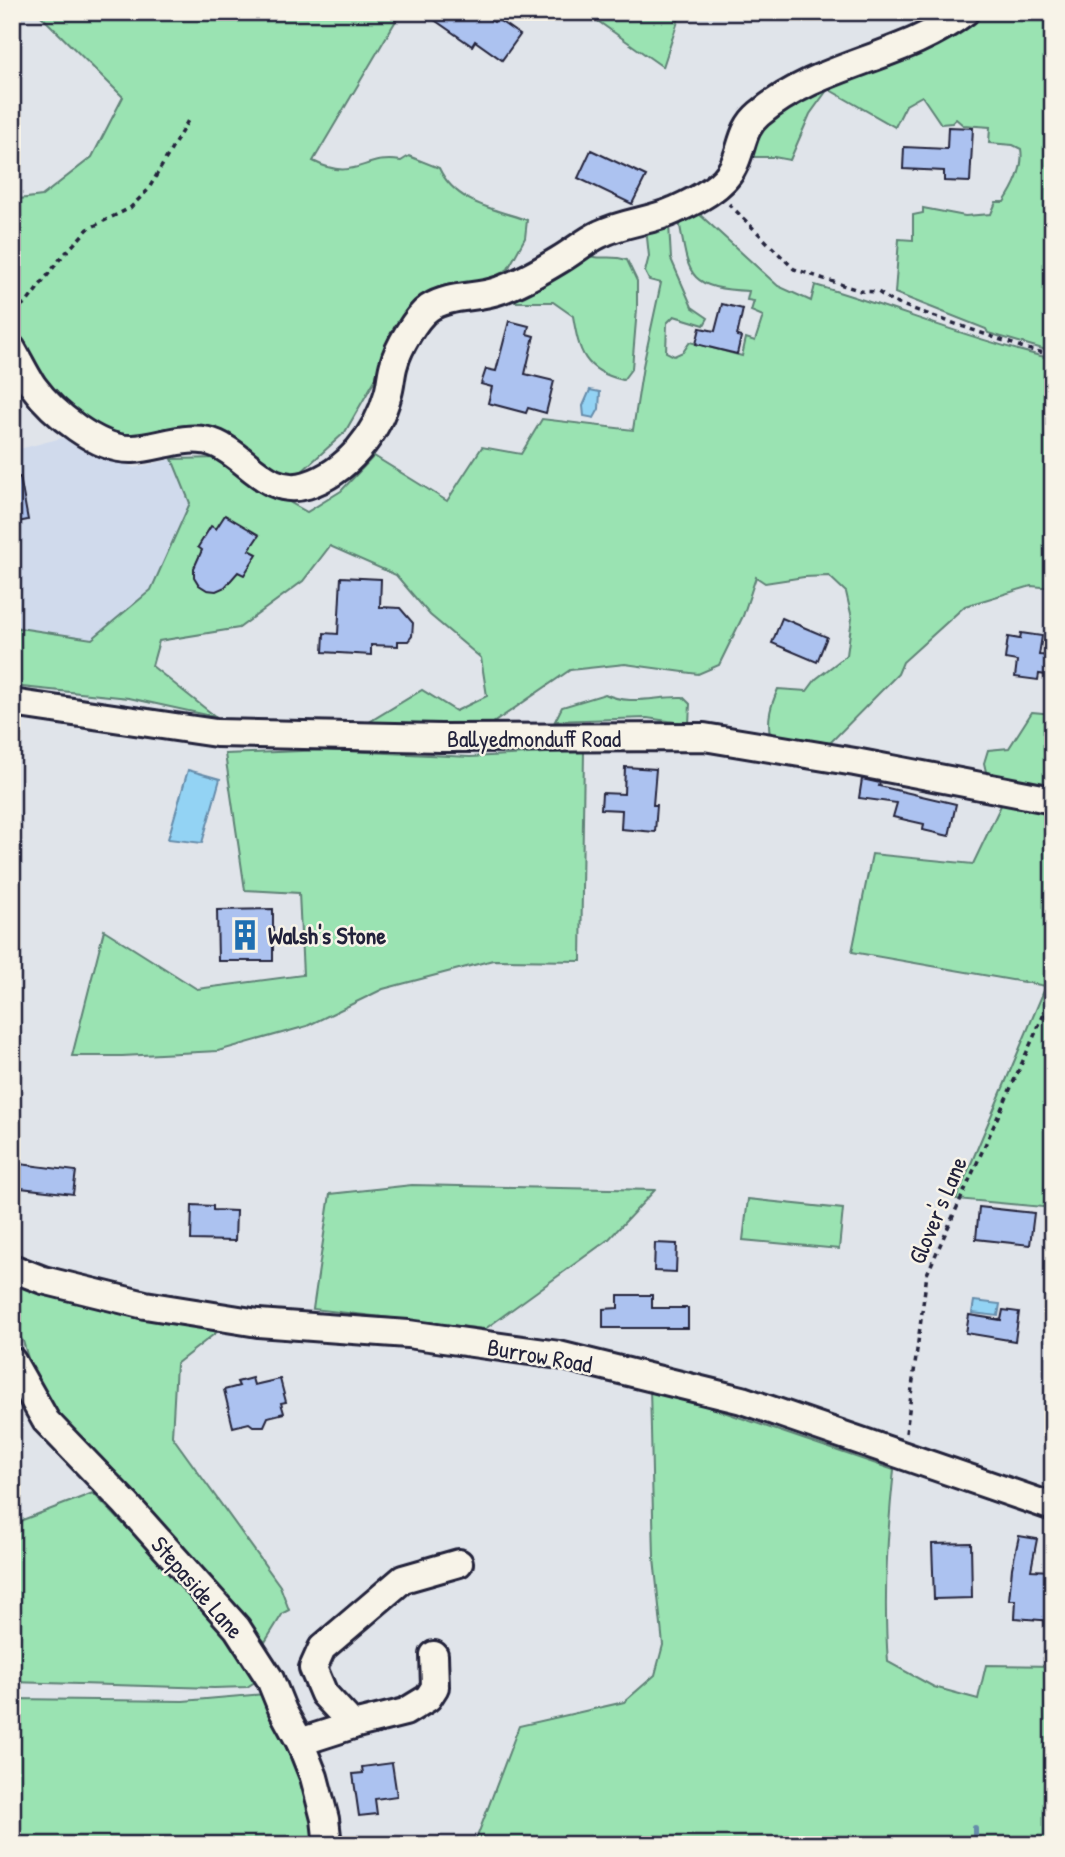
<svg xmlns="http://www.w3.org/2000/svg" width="1065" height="1857" font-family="'Patrick Hand',sans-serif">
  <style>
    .built { fill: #d0daec }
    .green { fill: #9ae3b2; stroke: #5e8276; stroke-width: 2 }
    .water { fill: #93d3f4; stroke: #668caa; stroke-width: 2 }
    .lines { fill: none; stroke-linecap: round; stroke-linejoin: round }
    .stream { stroke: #668caa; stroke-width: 6 }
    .building { fill: #acc2f0; stroke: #22223b; stroke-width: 2 }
    .minor-casing { stroke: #22223b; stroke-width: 32 }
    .path { stroke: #22223b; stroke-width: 3.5; stroke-dasharray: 5 5; stroke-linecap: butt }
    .minor { stroke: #f7f3e8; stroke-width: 26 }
    .labels { text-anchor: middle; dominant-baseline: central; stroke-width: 5; stroke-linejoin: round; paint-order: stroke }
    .street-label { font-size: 24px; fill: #22223b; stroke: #f7f3e8 }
    .poi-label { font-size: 24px; font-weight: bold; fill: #22223b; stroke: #f7f3e8; text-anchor: start }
  </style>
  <rect width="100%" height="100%" fill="#e0e4ea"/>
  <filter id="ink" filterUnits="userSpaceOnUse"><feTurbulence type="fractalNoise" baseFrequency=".0143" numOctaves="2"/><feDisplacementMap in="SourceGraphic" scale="14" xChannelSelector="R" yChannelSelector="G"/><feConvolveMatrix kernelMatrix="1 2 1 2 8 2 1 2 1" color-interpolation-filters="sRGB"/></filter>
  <g filter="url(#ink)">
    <!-- built -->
    <polygon class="built" points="73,435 134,468 172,459 190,503 151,590 92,639 12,627 12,451"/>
    <!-- green -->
    <g class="green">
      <path d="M37,12h364l-88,149c42,22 51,-7 88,0l8,-5 30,12c16,35 55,41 88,52l-2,18 -17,31 -16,9 -51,15 -43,37 -22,48 -31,54 -46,42 -22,-4 -41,-26 -103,-1 -53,-22 -41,-37 -27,-51v-133l30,-4 50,-39 31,-60z"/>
      <polygon points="585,12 681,12 663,67"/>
      <path d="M979,12h74v340l-65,-19 -2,-4 -91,-36 4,-54 14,1v-25l10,-2v-5l42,8 26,-2 5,-12h8c10,-15 20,-36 17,-53l-8,-4 -24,-2 1,-16 -27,-2 -7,-6 -4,4 -11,1 -19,-28 -16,9 -11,22 -67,-38 -18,25 -20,46 -16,-3h-26l2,-21 56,-43 170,-76z"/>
      <path d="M698,213l80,73 33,15 4,-16c80,23 157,55 238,74v229l-22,-2 -66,20 -62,56 -5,12 -68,69 -60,-8c-3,-17 1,-30 8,-46l29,2 9,-12 31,-24 5,-37 -6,-26 -17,-16 -25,1 -39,6 -9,-6 -13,39 -24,49 -21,9 -73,-10 -55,6 -77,53 -68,4 -59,-3 56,-34 34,21 31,-15 -6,-38 -51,-43 -34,-40 -66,-29 -27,35 -64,47 -80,13 -7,25 64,51 -87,-19 -117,-12v-59l80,12 59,-49 39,-87 -18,-44 48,-1 41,28 46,26 34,-21 33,-35 73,45 35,-54 39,7 21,-35 91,11 10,-64 18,-83 -12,-3 -4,-8 4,-16 -3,-28 23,-4 2,35 21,48 16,11 -4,7 -30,-9 -7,7 -1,29 8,4 9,-4 7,-10 52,14 4,-18 9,3 8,-25 -12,-5 3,-10 -7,-1 2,-9c-62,-3 -60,-15 -70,-71z"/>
      <path d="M582,253c19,9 25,1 45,7l10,21v28l-5,59 -9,12c-39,-9 -44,-28 -50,-64l-20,-14h-38l-3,-7z"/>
      <path d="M605,694c24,12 52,2 78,3l7,7 -1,20 -42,-6 -92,3 7,-14z"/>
      <polygon points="1032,712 1053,714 1053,791 987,776 984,763 988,750 1009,748"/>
      <polygon points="326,750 470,757 584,751 581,961 493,960 383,989 307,1026 218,1051 122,1056 72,1056 104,930 197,989 303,975 299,893 245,890 225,754"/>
      <polygon points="1004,799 1053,810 1053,1208 956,1199 1046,986 852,952 872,854 973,864"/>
      <polygon points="412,1185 655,1190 609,1239 485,1329 313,1309 330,1194"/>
      <polygon points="748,1199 843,1209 839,1249 743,1240"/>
      <polygon points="12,1276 227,1324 176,1364 172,1436 280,1586 289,1610 283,1613 265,1642 52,1412 32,1372 23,1341 12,1327"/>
      <path d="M650,1387l244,83c-7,64 -11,127 -6,192l46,25 44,12 8,-34 67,1v179h-579l45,-119 105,-24 31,-27 8,-30 -9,-87z"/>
      <polygon points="93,1493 225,1628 261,1678 247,1687 214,1688 12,1682 12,1524"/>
      <polygon points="265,1694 311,1802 318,1845 12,1845 12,1699 183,1701"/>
    </g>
    <!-- water -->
    <g class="water">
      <polygon points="590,390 600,392 599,409 594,418 584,416 583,406"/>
      <polygon points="188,770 220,779 202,843 168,839"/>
      <polygon points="974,1301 1000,1304 998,1316 972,1313"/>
    </g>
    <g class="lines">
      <!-- stream -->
      <polyline class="stream" points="975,1845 975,1828"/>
    </g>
    <!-- building -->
    <g class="building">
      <polygon points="423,12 479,12 494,22 497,19 520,35 502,60 475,41 472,46"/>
      <polygon points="948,127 973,128 970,182 944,181 944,171 903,169 904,147 947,149"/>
      <polygon points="591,150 646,176 632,204 578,178"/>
      <polygon points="722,304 743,309 737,336 741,337 737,354 696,344 700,328 715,331"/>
      <polygon points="509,321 529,326 527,334 534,336 525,374 554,381 546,413 528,408 526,413 488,403 492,387 481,384 486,369 496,371"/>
      <polygon points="20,477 28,520 12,523 12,478"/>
      <polygon points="225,515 259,535 249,550 257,554 244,575 238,572 225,587 216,591 207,590 199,585 194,577 194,568 202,550 198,547 211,526 216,529"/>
      <polygon points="341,577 381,579 380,607 400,608 413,623 412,636 408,641 398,641 398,646 371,645 371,655 323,652 324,633 338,634"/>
      <polygon points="782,618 827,637 817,662 772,643"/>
      <polygon points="1021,633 1042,636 1039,655 1053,656 1053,676 1039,674 1038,680 1015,677 1017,661 1005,659 1008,637 1020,639"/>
      <polygon points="625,767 656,769 653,805 657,805 655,832 621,829 622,810 601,809 602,793 624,794"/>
      <polygon points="862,779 880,783 879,786 956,804 949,836 923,830 924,824 893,817 897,803 859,798"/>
      <polygon points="273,909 273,961 218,961 217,910"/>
      <polygon points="12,1163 76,1171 73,1194 12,1187"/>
      <polygon points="192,1205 213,1206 213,1210 236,1211 235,1241 191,1240"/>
      <polygon points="979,1207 1034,1213 1030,1245 976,1239"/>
      <polygon points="655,1243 677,1244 676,1272 654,1271"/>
      <polygon points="618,1295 652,1295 652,1308 688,1308 688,1328 603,1328 603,1309 618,1308"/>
      <polygon points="1003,1310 1019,1312 1015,1341 966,1333 969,1315 1001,1320"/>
      <polygon points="252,1378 254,1385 280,1379 286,1402 281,1403 284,1413 268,1417 264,1426 253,1426 249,1423 233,1427 224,1390 239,1386 237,1382"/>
      <polygon points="1019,1536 1037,1539 1031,1570 1053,1571 1053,1621 1015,1618 1016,1600 1009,1600 1012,1568"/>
      <polygon points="971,1543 972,1598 934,1599 932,1544"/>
      <polygon points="392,1763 397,1796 375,1799 377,1814 359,1816 353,1774 363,1773 362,1767"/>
    </g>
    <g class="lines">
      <defs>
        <g id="minor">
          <path d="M12,349c7,12 13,25 21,37 19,26 65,65 100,63 27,-1 56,-17 84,-5 30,13 51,53 90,41 40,-13 70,-51 81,-91 3,-10 3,-21 6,-30 4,-16 22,-47 35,-56 21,-14 48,-9 71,-18 20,-7 41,-19 59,-30 14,-8 26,-19 41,-26 24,-12 52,-13 75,-24 20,-9 49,-23 58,-43 10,-19 8,-38 26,-53 60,-51 144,-55 206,-102"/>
          <polyline points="12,703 216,733 441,738 704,737 855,762 1053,800"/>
          <polyline points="12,1268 43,1280 145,1305 258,1323 408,1334 559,1355 742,1400 1053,1507"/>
          <polyline points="12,1361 46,1421 126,1504 237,1628 270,1679 283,1711 300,1742 314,1777 325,1819 328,1845"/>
          <polyline points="353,1725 324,1694 313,1668 322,1648 403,1579 459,1563"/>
          <polyline points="300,1742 353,1725 405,1712 428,1698 435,1687 434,1655"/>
        </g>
      </defs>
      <!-- minor casing -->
      <use href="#minor" class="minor-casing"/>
      <!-- path -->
      <g class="path">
        <polyline points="729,204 794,269 861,291 878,292 893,302 1027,349 1053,355"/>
        <polyline points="12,312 28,301 60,259 88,229 130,208 148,190 190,117"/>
        <polyline points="906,1433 927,1274 1053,994"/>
      </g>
      <!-- minor -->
      <use href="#minor" class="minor"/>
    </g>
  </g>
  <!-- icons -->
  <defs>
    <symbol id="building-bare" viewBox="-9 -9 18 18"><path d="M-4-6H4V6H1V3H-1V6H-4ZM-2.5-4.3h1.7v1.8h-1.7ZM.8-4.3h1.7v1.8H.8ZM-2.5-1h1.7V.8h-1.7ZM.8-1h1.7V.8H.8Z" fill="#1f6fb2" stroke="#f7f3e8" stroke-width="2.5" paint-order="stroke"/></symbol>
  </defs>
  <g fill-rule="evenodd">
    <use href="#building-bare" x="223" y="913" width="44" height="44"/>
  </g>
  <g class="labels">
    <!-- street labels -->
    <g class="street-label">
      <text x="534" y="738">Ballyedmonduff Road</text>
      <text transform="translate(937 1210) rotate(-67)">Glover's Lane</text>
      <text transform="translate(540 1355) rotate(10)">Burrow Road</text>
      <text transform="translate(198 1587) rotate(49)">Stepaside Lane</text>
    </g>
    <!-- poi labels -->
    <g class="poi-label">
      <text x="268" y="935">Walsh's Stone</text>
    </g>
  </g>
  <!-- margin -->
  <rect width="1065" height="1857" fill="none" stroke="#f7f3e8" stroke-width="42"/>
  <rect x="21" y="21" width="1023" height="1815" fill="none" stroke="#22223b" stroke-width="2.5" filter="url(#ink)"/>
</svg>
